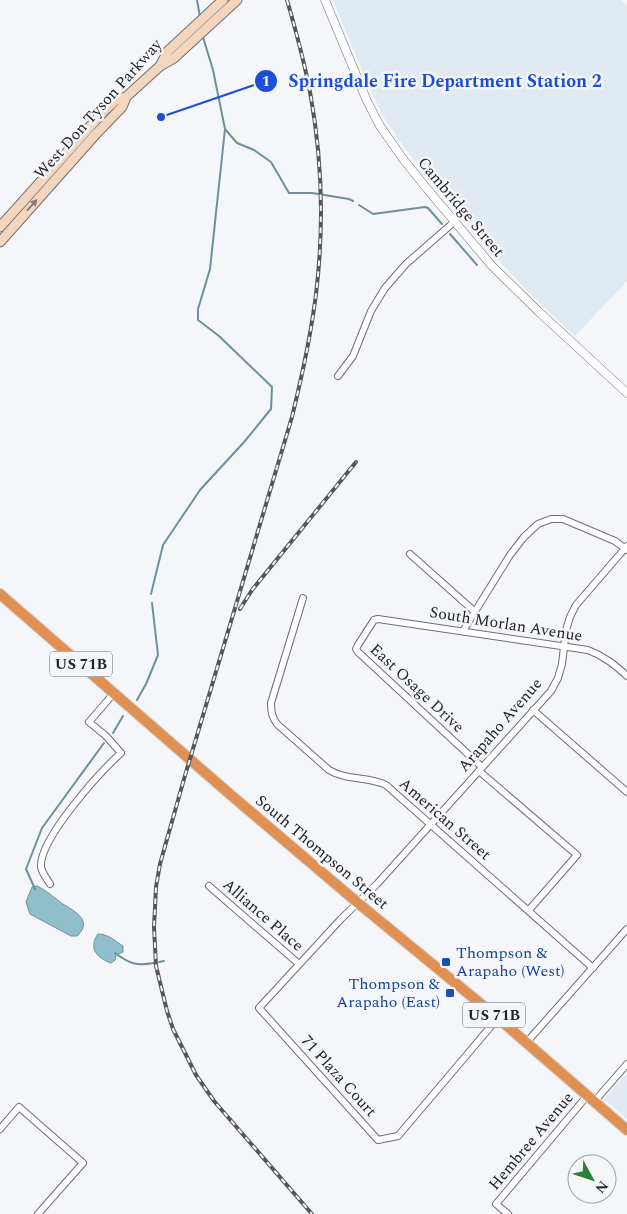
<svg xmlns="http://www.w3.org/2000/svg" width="627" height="1214" font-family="Spectral,serif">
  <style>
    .built { fill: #e1eaf2 }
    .water { fill: #90beca; stroke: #6f9098 }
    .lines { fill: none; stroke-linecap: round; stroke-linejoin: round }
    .stream { stroke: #6f9098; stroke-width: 2 }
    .minor-casing { stroke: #6d6f71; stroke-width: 8 }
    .tertiary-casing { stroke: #6d6f71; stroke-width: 9 }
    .secondary-casing { stroke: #6d6f71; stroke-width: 11 }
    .trunk-casing { stroke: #d3d3d3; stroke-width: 12 }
    .minor { stroke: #fff; stroke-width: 6 }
    .tertiary { stroke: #fff; stroke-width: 8 }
    .secondary { stroke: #f4d6be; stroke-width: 9 }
    .trunk { stroke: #e09052; stroke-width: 10 }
    .rail-casing { stroke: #555657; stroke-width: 4 }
    .rail { stroke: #f4f6f9; stroke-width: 2; stroke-dasharray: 5.5; stroke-linecap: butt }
    .oneway { fill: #8b7c71 }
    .transit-dot { fill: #1a4fb4; stroke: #f4f6f9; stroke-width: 2 }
    .labels { text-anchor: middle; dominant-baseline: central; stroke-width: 5; stroke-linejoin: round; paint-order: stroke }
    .shield { fill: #f4f6f9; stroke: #616264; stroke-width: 1 }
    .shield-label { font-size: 15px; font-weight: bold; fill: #222324 }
    .street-label { font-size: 16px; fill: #222324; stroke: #f4f6f9 }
    .transit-label { font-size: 16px; fill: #164399; stroke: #f4f6f9; text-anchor: start }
    .leader { fill: none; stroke: #1d4ed8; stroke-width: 2 }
    .callout-dot { fill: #1d4ed8; stroke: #f4f6f9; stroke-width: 2 }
    .mark-label { font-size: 15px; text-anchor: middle; font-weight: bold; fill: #fff }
    .callout-label { font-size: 18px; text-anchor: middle; font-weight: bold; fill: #1d4ed8; stroke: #f4f6f9; stroke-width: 5; stroke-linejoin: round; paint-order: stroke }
  </style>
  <rect width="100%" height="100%" fill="#f4f6f9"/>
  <!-- built -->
  <g class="built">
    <polygon points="333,0 621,0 627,6 627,281 575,336 531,295 503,265 429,179 404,147 383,116 366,80"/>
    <polygon points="627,1073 627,1119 604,1099"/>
  </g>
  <!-- water -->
  <g class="water">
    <path d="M37,886c10,5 14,9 23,16 11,8 35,17 17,34h-6l-41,-22 -4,-12 6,-15z"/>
    <path d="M98,934c10,0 17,7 25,12v6l-7,3 -1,5 -4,3c-14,-5 -23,-15 -13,-29z"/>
  </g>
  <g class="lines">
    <!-- stream -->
    <g class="stream">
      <polyline points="197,0 200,17"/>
      <polyline points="225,129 237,143 254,150 271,162 289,193 312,193 349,199 353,201"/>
      <polyline points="359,205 373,214 425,207 428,208 442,224"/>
      <polyline points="450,234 477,265"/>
      <polyline points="151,594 163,545 200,490 245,441 271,409 272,387 219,336 198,320 198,309 210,269 225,129 213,70 203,37"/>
      <polyline points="137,700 146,684 158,655 152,603"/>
      <polyline points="113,733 123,716"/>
      <polyline points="35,889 26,869 42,828 104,743"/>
      <path d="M115,953c15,11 21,13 39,10"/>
      <polyline points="159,962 164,961"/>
    </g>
    <defs>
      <g id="minor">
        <polyline points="338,376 353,356 371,311 385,288 406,264 454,222"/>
        <polyline points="410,554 474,611"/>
        <path d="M303,598l-32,105c0,9 1,14 6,21l52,46c18,11 39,6 57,15l207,183"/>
        <polyline points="463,631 510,555 524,537 538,524 551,519 563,519 615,541 627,550"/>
        <polyline points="533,710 627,792"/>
        <path d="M482,767l-124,-115 -2,-3 2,-4 16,-25 4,-1 210,31c16,6 27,15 39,26"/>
        <polyline points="479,771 577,855 529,910"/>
        <path d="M50,884c-3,-5 -8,-11 -9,-17 -2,-28 59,-95 80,-114l-15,-17 -17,-14 25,-29"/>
        <polyline points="209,886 299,964"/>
        <polyline points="498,1018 398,1136 378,1140 259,1008 341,919 377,884 551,691 558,678 562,664 566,630 570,617 576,605 627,546"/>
        <polyline points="526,1043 627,929"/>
        <polyline points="594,1102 627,1064"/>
        <polyline points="0,1129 19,1107 83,1163 38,1214"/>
        <polyline points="508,1214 496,1204 587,1096"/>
      </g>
      <polyline id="tertiary" points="325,0 367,101 380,126 403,159 428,190 492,266 538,311 627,393"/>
      <g id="secondary">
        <polyline points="160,66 174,58 237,0"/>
        <polyline points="0,227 104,111 116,100 126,97"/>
        <polyline points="0,242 95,135 122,107 126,97 160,66 168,51 223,0"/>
      </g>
      <polyline id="trunk" points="0,594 232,796 358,903 498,1018 627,1130"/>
    </defs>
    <!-- minor casing -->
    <use href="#minor" class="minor-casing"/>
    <!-- tertiary casing -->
    <use href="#tertiary" class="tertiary-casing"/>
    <!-- secondary casing -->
    <use href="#secondary" class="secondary-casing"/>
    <!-- trunk casing -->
    <use href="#trunk" class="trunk-casing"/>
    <!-- minor -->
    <use href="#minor" class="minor"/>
    <!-- tertiary -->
    <use href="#tertiary" class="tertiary"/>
    <!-- secondary -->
    <use href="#secondary" class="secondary"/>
    <!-- trunk -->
    <use href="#trunk" class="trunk"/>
    <defs>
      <g id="rail">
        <path d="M287,0c9,31 17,61 23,92 12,65 14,136 6,202 -5,41 -14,82 -24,123l-108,362 -24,85 -4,23 -2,40 2,39 11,45 6,18 23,46 18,26 98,113"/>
        <polyline points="240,609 252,590 356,462"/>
      </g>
    </defs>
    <!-- rail casing -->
    <use href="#rail" class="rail-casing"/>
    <!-- rail -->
    <use href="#rail" class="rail"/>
  </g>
  <!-- one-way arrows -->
  <defs><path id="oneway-solid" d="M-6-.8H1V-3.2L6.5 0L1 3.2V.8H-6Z" transform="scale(1.25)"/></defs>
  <use class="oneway" href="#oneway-solid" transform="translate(32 205) rotate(-48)"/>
  <!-- markers -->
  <g class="transit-dot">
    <rect x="441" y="957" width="10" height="10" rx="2.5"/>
    <rect x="445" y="988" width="10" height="10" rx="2.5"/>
  </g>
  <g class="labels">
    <!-- shield labels -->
    <g class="shield">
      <rect x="50" y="651.5" width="62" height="25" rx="4"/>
      <rect x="463" y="1002.5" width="62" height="25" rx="4"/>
    </g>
    <g class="shield-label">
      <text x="81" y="664">US 71B</text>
      <text x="494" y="1015">US 71B</text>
    </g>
    <!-- street labels -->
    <g class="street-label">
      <text transform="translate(98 109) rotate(-48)">West Don Tyson Parkway</text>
      <text transform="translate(461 207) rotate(50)">Cambridge Street</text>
      <text transform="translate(506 624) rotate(9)">South Morlan Avenue</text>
      <text transform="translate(417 688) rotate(43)">East Osage Drive</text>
      <text transform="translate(500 725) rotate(-49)">Arapaho Avenue</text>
      <text transform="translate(445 819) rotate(41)">American Street</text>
      <text transform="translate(322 852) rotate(40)">South Thompson Street</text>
      <text transform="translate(263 915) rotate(41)">Alliance Place</text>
      <text transform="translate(339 1076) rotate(48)">71 Plaza Court</text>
      <text transform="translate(531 1141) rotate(-50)">Hembree Avenue</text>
    </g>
    <!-- transit labels -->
    <g class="transit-label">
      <text x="456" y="953">Thompson &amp;<tspan x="456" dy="18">Arapaho (West)</tspan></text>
      <text x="440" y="984" text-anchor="end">Thompson &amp;<tspan x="440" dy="18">Arapaho (East)</tspan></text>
    </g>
  </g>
  <!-- callouts -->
  <path class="leader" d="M161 117L266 81"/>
  <g class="callout-dot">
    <circle cx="161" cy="117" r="5"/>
    <circle cx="266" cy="81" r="12"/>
  </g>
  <g class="mark-label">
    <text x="266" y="86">1</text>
  </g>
  <g class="callout-label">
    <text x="445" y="87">Springdale Fire Department Station 2</text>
  </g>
  <!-- north arrow -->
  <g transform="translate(592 1179) rotate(130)"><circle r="24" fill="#f4f6f9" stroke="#a0a2a4"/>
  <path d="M0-4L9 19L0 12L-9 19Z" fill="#2a8231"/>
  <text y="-8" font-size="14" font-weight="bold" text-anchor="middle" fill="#222324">N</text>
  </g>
</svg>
